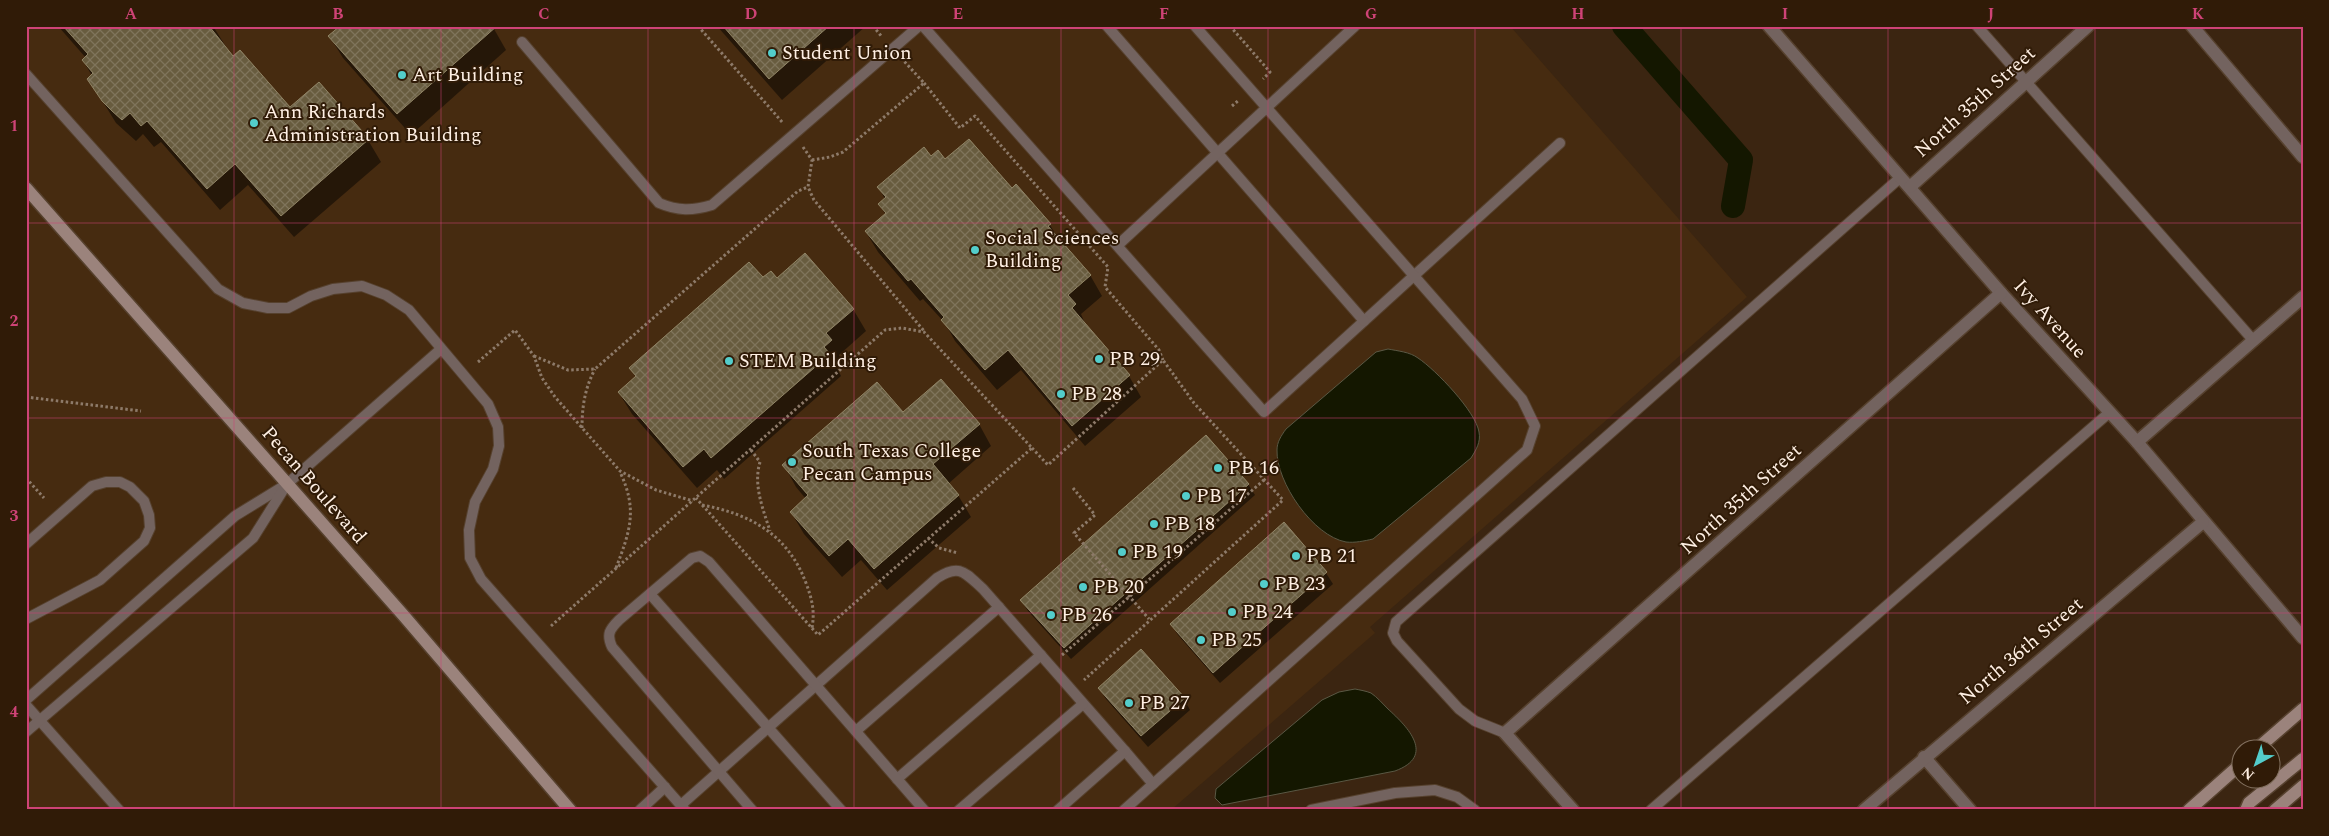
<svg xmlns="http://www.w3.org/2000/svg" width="2329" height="836" font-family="Spectral,serif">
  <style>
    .built { fill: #462b10 }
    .water { fill: #141700; stroke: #5a5844 }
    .shadow { fill: #0007 }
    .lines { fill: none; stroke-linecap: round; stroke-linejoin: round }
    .canal { stroke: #141700; stroke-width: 24 }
    .building { fill: url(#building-cross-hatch); stroke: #918566 }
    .lane-casing { stroke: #56412e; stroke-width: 12 }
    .street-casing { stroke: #56412e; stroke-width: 15 }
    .secondary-casing { stroke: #56412e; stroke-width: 15 }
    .path { stroke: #8d7a69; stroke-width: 3; stroke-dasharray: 2.5 2.5; stroke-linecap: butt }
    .lane { stroke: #73635f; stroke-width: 10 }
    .street { stroke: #73635f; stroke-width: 12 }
    .secondary { stroke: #9b837c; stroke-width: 12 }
    .grid { fill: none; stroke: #ce4376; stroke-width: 1; stroke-opacity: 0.55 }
    .poi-dot { fill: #53cdcb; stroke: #301b07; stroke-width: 2 }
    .labels { text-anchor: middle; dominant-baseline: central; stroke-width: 4; stroke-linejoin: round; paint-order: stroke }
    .poi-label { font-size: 20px; fill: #feefe3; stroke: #301b07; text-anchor: start }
    .street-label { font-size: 20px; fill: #feefe3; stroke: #301b07 }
    .neatline { fill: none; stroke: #ce4376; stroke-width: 2 }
    .grid-label { font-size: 16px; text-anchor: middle; font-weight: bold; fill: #ce4376 }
  </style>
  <defs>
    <pattern id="building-cross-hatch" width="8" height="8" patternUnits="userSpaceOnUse" patternTransform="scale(1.25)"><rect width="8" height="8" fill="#685c3f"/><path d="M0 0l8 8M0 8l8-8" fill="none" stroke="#7f745b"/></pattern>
  </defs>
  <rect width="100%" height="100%" fill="#3b2511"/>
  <!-- built -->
  <polygon class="built" points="26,26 1510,26 1747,297 1370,627 1375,633 1171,810 26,810"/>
  <!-- water -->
  <g class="water">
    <path d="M1388,349c10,2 22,3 30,9 18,12 58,54 61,74 2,10 -3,18 -8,26l-98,81c-9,2 -18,4 -27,3 -33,-6 -70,-60 -69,-92 0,-8 4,-14 9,-21l90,-77z"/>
    <path d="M1355,689c5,1 11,2 16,4 6,4 12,11 17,16 20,18 48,47 7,62l-173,34 -7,-7 1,-9 106,-89 17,-8z"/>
  </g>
  <!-- shadow -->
  <g class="shadow">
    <polygon points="58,26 213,26 233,58 290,109 319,83 368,140 381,162 294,237 248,185 220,210 161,142 154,147 143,134 136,141 116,123 89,79 92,76 83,60 86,58"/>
    <polygon points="717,26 866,26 782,100"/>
    <polygon points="494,29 506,50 411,135 343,58 330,37"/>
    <polygon points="931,158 945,161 1012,190 1050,225 1059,240 1090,275 1102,296 1081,314 1086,326 1129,376 1141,397 1085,446 1021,370 997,390 955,341 945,323 923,299 920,301 878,252 866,232 886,215 879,204 885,199 879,188"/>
    <polygon points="763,279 777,280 853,309 866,331 839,355 843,363 837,368 841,376 724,479 717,470 697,488 632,414 619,393 636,378 631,368"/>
    <polygon points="903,414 979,424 991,446 948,484 958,495 971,517 887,590 861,560 842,577 804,534 791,512 806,499 796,487 784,465"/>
    <polygon points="1248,484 1255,495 1071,659 1028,611 1021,600"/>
    <polygon points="1284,524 1326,573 1333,584 1220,683 1178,635 1171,624"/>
    <polygon points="1099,688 1184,699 1190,710 1148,747 1106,699"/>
  </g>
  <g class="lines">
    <!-- canal -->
    <polyline class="canal" points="1624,26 1741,160 1733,206"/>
  </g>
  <!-- building -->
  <g class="building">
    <polygon points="63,26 209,26 233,56 240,50 290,107 319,82 369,139 281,216 235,164 207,189 147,121 141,126 130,113 122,120 112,111 102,101 87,79 93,73 82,60 88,54"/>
    <polygon points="340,26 497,26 397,114 328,36"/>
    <polygon points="723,26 829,26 769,79"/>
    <polygon points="969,139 1012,188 1016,184 1051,224 1048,226 1091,275 1068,295 1076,304 1072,308 1130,375 1072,426 1008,350 985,370 941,320 944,317 911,279 908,281 865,231 886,213 878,204 886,197 877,187 924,147 931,156 938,150 945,159"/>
    <polygon points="805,253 854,309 826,333 832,340 824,347 830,354 711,458 704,449 683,467 618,392 636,376 629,368 749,262 763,277 771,271 777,278"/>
    <polygon points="941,379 980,424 933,464 959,495 874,569 848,539 829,556 790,512 808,495 782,465 877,382 903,412"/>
    <polygon points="1206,435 1249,484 1064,648 1020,600"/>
    <polygon points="1284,522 1327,572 1213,673 1170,624"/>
    <polygon points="1141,649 1185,698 1141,736 1098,688"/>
  </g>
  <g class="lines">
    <defs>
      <g id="lane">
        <polyline points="923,26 1264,412 1560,143"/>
        <polyline points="1107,26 1364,321"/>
        <polyline points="1977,26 2253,340"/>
        <path d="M522,42l137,161c19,8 33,8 53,2l207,-179"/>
        <polyline points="26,74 218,289 243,303 268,308 288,308 311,296 333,289 362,286 386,295 409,310 488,404 498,427 499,446 493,469 475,502 469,530 470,558 481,579 685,810"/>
        <polyline points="1118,245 1355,26"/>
        <polyline points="26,544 92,486 106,482 120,482 130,487 144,501 149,515 150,528 144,541 100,580 26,619"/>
        <polyline points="650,594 841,810"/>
        <polyline points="26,700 235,516 287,484 441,349"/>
        <polyline points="26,705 119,810"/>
        <polyline points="856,731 999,607"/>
        <polyline points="26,732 253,538 285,487"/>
        <polyline points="1505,733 1475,721 1459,709 1397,641 1393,633 1396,622 1901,177"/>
        <polyline points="1125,751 1153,784"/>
        <polyline points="897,779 1041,655"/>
        <path d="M681,805l256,-227c23,-15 28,-5 46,11l142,162 -67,59"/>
        <polyline points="640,810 665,787"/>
        <path d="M752,810l-140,-163c-6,-13 -2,-18 7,-27l73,-62 8,-2 9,6 215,248"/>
        <polyline points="959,810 1083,704"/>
        <polyline points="1124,810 1527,450 1535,426 1522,399 1195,26"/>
        <polyline points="1311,810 1395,793 1435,790 1457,797 1475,810"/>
        <polyline points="1651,810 2110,412"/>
      </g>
      <g id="street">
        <polyline points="1769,26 2001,293 2137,442 2303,638"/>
        <polyline points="2192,26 2303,157"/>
        <polyline points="1910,187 2088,26"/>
        <polyline points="2137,442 2303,297"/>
        <polyline points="1924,757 1970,810"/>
        <polyline points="1573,810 1505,733 2001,293"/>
        <polyline points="1864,810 2203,522"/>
      </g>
      <g id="secondary">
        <polyline points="26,188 404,616 570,810"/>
        <polyline points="2258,748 2303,709"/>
        <polyline points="2189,810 2242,763"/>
        <polyline points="2246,810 2249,803 2303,759"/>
        <polyline points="2275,810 2303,786"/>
      </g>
    </defs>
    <!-- lane casing -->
    <use href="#lane" class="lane-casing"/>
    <!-- street casing -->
    <use href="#street" class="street-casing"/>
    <!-- secondary casing -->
    <use href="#secondary" class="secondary-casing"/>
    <!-- path -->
    <g class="path">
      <polyline points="698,26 783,123"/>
      <polyline points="873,26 882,37"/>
      <polyline points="1230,26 1270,72 1263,79"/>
      <polyline points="924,83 960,128 975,116 1108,267 1105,287 1159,350 1163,360"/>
      <polyline points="1232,106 1239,100"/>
      <polyline points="803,147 812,160 808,187 814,200 924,331"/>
      <polyline points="812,160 830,157 843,152 924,83 903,60"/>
      <polyline points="534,356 568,370 595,369 798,191 808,187"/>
      <polyline points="478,362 515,330 534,356 542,378 555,397 620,471 656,490 693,501"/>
      <polyline points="26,397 141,411"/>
      <path d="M582,428c0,-22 3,-40 13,-59"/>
      <polyline points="1032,448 1048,465 1163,360 1194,403 1283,500 1084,680"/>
      <path d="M751,450l9,12c-7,23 3,47 10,69"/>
      <polyline points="26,478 44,498"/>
      <polyline points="1073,488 1095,515 1074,533 1149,619"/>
      <path d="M702,505c49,9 86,30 104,78 6,16 9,28 6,45"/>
      <polyline points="928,538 939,548 958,553"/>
      <path d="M616,568c14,-37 22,-58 4,-96"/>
      <polyline points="551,626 885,330 902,328 924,332 1032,448 818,635 696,498"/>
      <polyline points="1062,655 1264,480"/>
    </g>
    <!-- lane -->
    <use href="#lane" class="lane"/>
    <!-- street -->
    <use href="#street" class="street"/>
    <!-- secondary -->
    <use href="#secondary" class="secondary"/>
  </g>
  <!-- grid -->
  <path class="grid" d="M234,26v784M441,26v784M648,26v784M854,26v784M1061,26v784M1268,26v784M1475,26v784M1681,26v784M1888,26v784M2095,26v784M26,223h2277M26,418h2277M26,613h2277"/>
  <!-- markers -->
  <g class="poi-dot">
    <circle cx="772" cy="53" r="5"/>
    <circle cx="402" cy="75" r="5"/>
    <circle cx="254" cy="123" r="5"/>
    <circle cx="975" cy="250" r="5"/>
    <circle cx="1099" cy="359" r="5"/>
    <circle cx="729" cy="361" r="5"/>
    <circle cx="1061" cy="394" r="5"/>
    <circle cx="792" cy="462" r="5"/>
    <circle cx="1218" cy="468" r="5"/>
    <circle cx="1186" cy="496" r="5"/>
    <circle cx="1154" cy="524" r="5"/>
    <circle cx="1122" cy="552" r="5"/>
    <circle cx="1296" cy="556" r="5"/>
    <circle cx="1264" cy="584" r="5"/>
    <circle cx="1083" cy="587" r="5"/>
    <circle cx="1232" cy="612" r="5"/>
    <circle cx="1051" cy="615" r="5"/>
    <circle cx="1201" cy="640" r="5"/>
    <circle cx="1129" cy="703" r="5"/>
  </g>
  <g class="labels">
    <!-- poi labels -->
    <g class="poi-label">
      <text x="782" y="53">Student Union</text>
      <text x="412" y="75">Art Building</text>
      <text x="264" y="112">Ann Richards<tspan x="264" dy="23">Administration Building</tspan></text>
      <text x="985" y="238">Social Sciences<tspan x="985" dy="23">Building</tspan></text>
      <text x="1109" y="359">PB 29</text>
      <text x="739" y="361">STEM Building</text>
      <text x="1071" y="394">PB 28</text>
      <text x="802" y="451">South Texas College<tspan x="802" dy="23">Pecan Campus</tspan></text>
      <text x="1228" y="468">PB 16</text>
      <text x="1196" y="496">PB 17</text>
      <text x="1164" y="524">PB 18</text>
      <text x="1132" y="552">PB 19</text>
      <text x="1306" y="556">PB 21</text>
      <text x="1274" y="584">PB 23</text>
      <text x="1093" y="587">PB 20</text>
      <text x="1242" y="612">PB 24</text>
      <text x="1061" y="615">PB 26</text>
      <text x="1211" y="640">PB 25</text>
      <text x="1139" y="703">PB 27</text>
    </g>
    <!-- street labels -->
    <g class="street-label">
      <text transform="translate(1975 102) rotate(-42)">North 35th Street</text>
      <text transform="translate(2050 319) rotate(48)">Ivy Avenue</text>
      <text transform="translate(314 485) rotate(49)">Pecan Boulevard</text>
      <text transform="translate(1741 499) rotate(-42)">North 35th Street</text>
      <text transform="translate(2021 651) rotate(-40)">North 36th Street</text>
    </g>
  </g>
  <!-- border -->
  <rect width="2329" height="836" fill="none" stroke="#301b07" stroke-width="55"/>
  <!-- north arrow -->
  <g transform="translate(2256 764) rotate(220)"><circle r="24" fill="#301b07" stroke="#82705f"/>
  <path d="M0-4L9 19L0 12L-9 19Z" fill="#53cdcb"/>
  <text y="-8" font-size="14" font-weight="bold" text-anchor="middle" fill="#feefe3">N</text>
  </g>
  <rect x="28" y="28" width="2274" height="780" class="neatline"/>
  <g class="grid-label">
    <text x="131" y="19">A</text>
    <text x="338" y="19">B</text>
    <text x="544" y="19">C</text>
    <text x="751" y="19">D</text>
    <text x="958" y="19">E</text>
    <text x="1164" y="19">F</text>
    <text x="1371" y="19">G</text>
    <text x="1578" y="19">H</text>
    <text x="1785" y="19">I</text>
    <text x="1991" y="19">J</text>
    <text x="2198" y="19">K</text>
    <text x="14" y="131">1</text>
    <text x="14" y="326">2</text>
    <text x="14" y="521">3</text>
    <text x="14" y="717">4</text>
  </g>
</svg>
